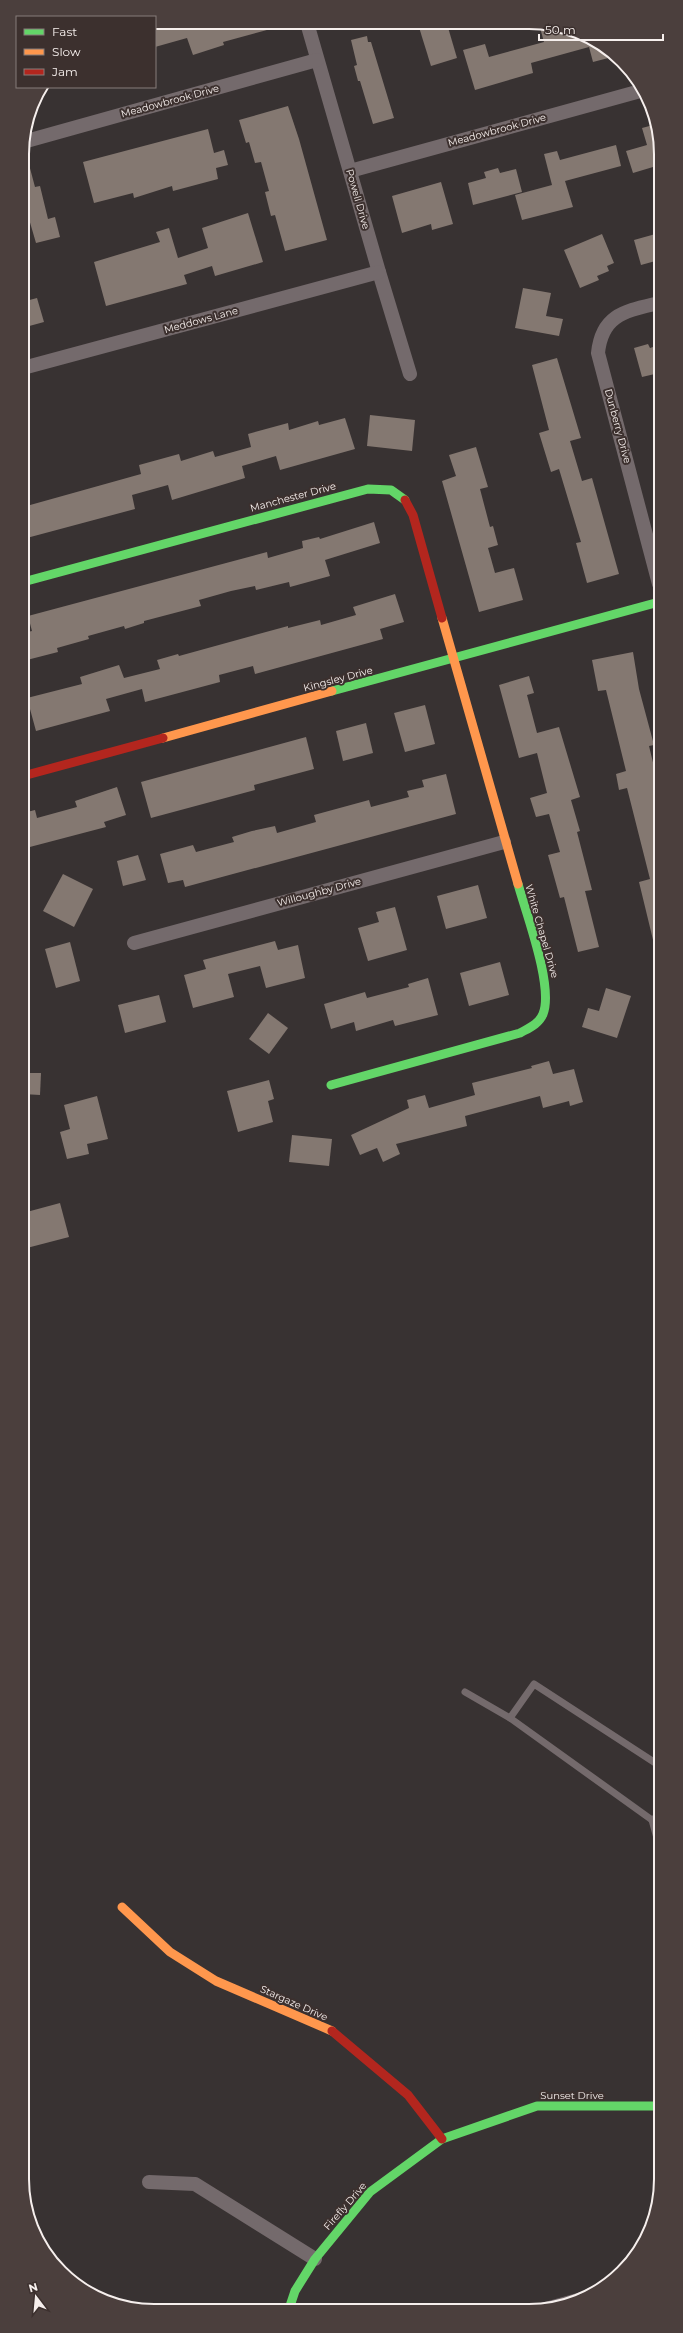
<svg xmlns="http://www.w3.org/2000/svg" width="683" height="2333" font-family="Montserrat,sans-serif">
  <style>
    .building { fill: #847871 }
    .lines { fill: none; stroke-linecap: round; stroke-linejoin: round }
    .lane { stroke: #746a6c; stroke-width: 7 }
    .street { stroke: #746a6c; stroke-width: 14 }
    .fast { stroke: #63d668; stroke-width: 9 }
    .slow { stroke: #ff974d; stroke-width: 9 }
    .jam { stroke: #b3261e; stroke-width: 9 }
    .labels { text-anchor: middle; dominant-baseline: central; stroke-width: 4; stroke-linejoin: round; paint-order: stroke }
    .street-label { font-size: 10px; fill: #f6efed; stroke: #3c302e }
    .rim { fill: none; stroke: #f6efed; stroke-width: 2 }
  </style>
  <rect width="100%" height="100%" fill="#383232"/>
  <!-- building -->
  <g class="building">
    <polygon points="182,22 195,22 198,30 221,22 278,23 278,27 223,42 224,45 193,55 187,38 155,47 155,30"/>
    <polygon points="418,24 447,24 457,58 431,66"/>
    <polygon points="539,24 555,25 595,40 616,56 593,62 589,47 531,63 533,73 475,90 463,50 485,44 489,57 544,42"/>
    <polygon points="367,36 368,42 371,42 394,118 373,124 360,81 358,81 354,66 357,65 351,40"/>
    <polygon points="288,106 299,139 327,240 285,251 275,215 271,216 265,192 269,191 261,162 255,163 249,142 246,143 239,120"/>
    <polygon points="657,124 659,173 655,174 653,167 633,173 626,151 647,145 642,128"/>
    <polygon points="208,129 214,153 224,150 228,165 216,168 218,179 173,191 172,186 134,198 133,193 94,203 83,162"/>
    <polygon points="616,145 621,166 565,181 573,207 522,220 515,195 552,185 544,154 557,151 560,160"/>
    <polygon points="22,157 27,157 35,187 40,186 48,219 55,217 60,237 36,243 29,219 22,220"/>
    <polygon points="498,168 500,173 516,169 522,192 473,205 468,183 486,178 484,172"/>
    <polygon points="441,182 453,224 432,230 431,224 402,233 392,196"/>
    <polygon points="248,213 263,262 215,276 212,266 184,275 187,284 106,306 94,262 160,242 156,232 169,228 178,258 208,248 202,228"/>
    <polygon points="659,233 659,260 641,265 634,240"/>
    <polygon points="602,234 614,263 607,266 609,271 597,276 599,280 580,288 564,250"/>
    <polygon points="523,288 551,293 546,316 563,319 559,336 515,328"/>
    <polygon points="37,298 44,322 22,328 22,302"/>
    <polygon points="648,344 650,348 659,345 659,373 642,377 634,348"/>
    <polygon points="557,358 581,438 570,441 582,481 592,478 619,574 587,583 576,543 581,542 559,469 551,472 539,433 549,430 532,365"/>
    <polygon points="370,415 415,420 412,451 367,446"/>
    <polygon points="345,418 355,449 280,470 276,456 242,466 245,478 172,500 168,485 132,495 135,509 23,539 23,507 141,474 139,465 179,454 181,461 213,451 215,457 251,447 248,434 288,423 289,430 318,421 319,425"/>
    <polygon points="476,447 488,487 480,489 490,527 493,526 498,545 488,548 495,573 514,568 523,600 479,612 442,481 456,476 449,455"/>
    <polygon points="374,522 380,543 325,560 330,576 290,587 289,582 256,590 255,586 231,591 199,600 201,606 144,621 144,623 125,629 124,626 88,636 89,639 57,648 58,652 23,661 23,633 32,631 28,616 267,552 268,558 303,548 302,541 319,537 320,539"/>
    <polygon points="395,594 404,622 380,629 383,639 255,674 253,666 219,675 220,682 145,702 142,689 106,699 110,711 36,731 27,698 82,684 80,677 119,665 124,678 160,669 157,660 178,654 179,656 288,626 288,628 320,620 321,625 356,615 353,607"/>
    <polygon points="633,652 639,689 654,745 649,746 659,787 659,943 654,944 639,882 650,879 627,788 619,790 616,774 626,771 606,690 598,691 592,660"/>
    <polygon points="529,676 534,693 527,695 537,733 559,727 580,797 571,800 580,831 577,832 592,890 585,891 599,947 578,952 564,897 560,898 548,855 560,852 549,814 536,817 530,798 547,793 537,753 519,758 499,685"/>
    <polygon points="425,705 435,744 405,752 394,713"/>
    <polygon points="366,723 373,753 343,761 336,731"/>
    <polygon points="306,737 314,769 254,785 255,790 151,818 141,782"/>
    <polygon points="446,774 456,814 185,887 183,880 168,883 160,854 193,845 196,852 234,842 232,837 252,831 275,826 277,833 316,822 314,815 369,800 371,807 409,797 407,791 424,787 422,780"/>
    <polygon points="117,787 126,815 104,822 106,827 26,848 23,837 23,813 35,810 37,818 77,807 75,801"/>
    <polygon points="138,855 146,880 123,886 117,861"/>
    <polygon points="63,874 93,889 74,927 43,911"/>
    <polygon points="478,885 487,918 446,929 437,896"/>
    <polygon points="395,907 407,950 368,961 358,928 379,922 376,912"/>
    <polygon points="275,941 278,950 298,945 305,978 266,988 260,966 228,974 234,997 193,1008 184,975 206,969 203,960"/>
    <polygon points="70,942 80,981 56,988 45,949"/>
    <polygon points="500,962 509,995 469,1006 460,973"/>
    <polygon points="428,978 438,1015 395,1026 393,1020 356,1031 354,1022 331,1029 324,1004 365,992 367,998 409,987 408,984"/>
    <polygon points="606,988 631,996 617,1038 582,1027 588,1008 599,1011"/>
    <polygon points="159,995 166,1022 125,1033 118,1005"/>
    <polygon points="268,1013 288,1028 269,1054 249,1039"/>
    <polygon points="549,1061 553,1074 574,1069 583,1102 570,1106 569,1101 543,1108 540,1096 465,1116 467,1126 396,1144 400,1154 383,1162 377,1148 360,1155 351,1135 409,1108 407,1100 425,1095 429,1108 475,1095 472,1083 532,1068 531,1066"/>
    <polygon points="23,1073 41,1073 40,1095 23,1094"/>
    <polygon points="269,1080 274,1099 268,1101 273,1122 238,1132 227,1091"/>
    <polygon points="97,1096 108,1139 87,1144 89,1154 67,1159 60,1132 70,1129 64,1105"/>
    <polygon points="292,1135 332,1139 329,1166 289,1162"/>
    <polygon points="60,1203 69,1237 23,1249 23,1213"/>
  </g>
  <g class="lines">
    <!-- lane -->
    <g class="lane">
      <polyline points="465,1692 510,1718 534,1684 660,1766"/>
      <polyline points="510,1718 652,1820 660,1815"/>
      <polyline points="652,1820 660,1849"/>
      <polyline points="542,2309 543,2306 597,2291"/>
    </g>
    <!-- street -->
    <g class="street">
      <polyline points="307,23 379,272 410,374"/>
      <polyline points="23,142 317,60"/>
      <polyline points="350,171 644,90"/>
      <path d="M659,303c-33,8 -57,11 -61,50l61,231"/>
      <polyline points="23,368 379,272"/>
      <polyline points="134,943 504,842"/>
      <polyline points="149,2182 195,2184 315,2259"/>
    </g>
    <!-- fast -->
    <g class="fast">
      <polyline points="23,582 368,489 391,490 405,500"/>
      <polyline points="332,691 659,602"/>
      <path d="M331,1085l189,-52c9,-5 19,-9 23,-19 11,-27 -17,-101 -25,-130"/>
      <polyline points="289,2309 295,2291 315,2259 370,2192 442,2139 537,2106 661,2106"/>
    </g>
    <!-- slow -->
    <g class="slow">
      <polyline points="442,618 518,884"/>
      <polyline points="163,738 332,691"/>
      <polyline points="122,1907 170,1952 216,1981 332,2031"/>
    </g>
    <!-- jam -->
    <g class="jam">
      <polyline points="405,500 413,515 442,618"/>
      <polyline points="23,776 163,738"/>
      <polyline points="332,2031 408,2095 442,2139"/>
    </g>
  </g>
  <g class="labels">
    <!-- street labels -->
    <g class="street-label">
      <text transform="translate(170 101) rotate(-15)">Meadowbrook Drive</text>
      <text transform="translate(497 130) rotate(-15)">Meadowbrook Drive</text>
      <text transform="translate(358 199) rotate(74)">Powell Drive</text>
      <text transform="translate(201 320) rotate(-15)">Meddows Lane</text>
      <text transform="translate(618 426) rotate(75)">Dunberry Drive</text>
      <text transform="translate(293 497) rotate(-15)">Manchester Drive</text>
      <text transform="translate(338 679) rotate(-15)">Kingsley Drive</text>
      <text transform="translate(319 892) rotate(-15)">Willoughby Drive</text>
      <text transform="translate(542 931) rotate(74)">White Chapel Drive</text>
      <text transform="translate(294 2003) rotate(24)">Stargaze Drive</text>
      <text x="572" y="2095">Sunset Drive</text>
      <text transform="translate(345 2206) rotate(-49)">Firefly Drive</text>
    </g>
  </g>
  <!-- crop -->
  <path d="M0 0H683V2333H0ZM154 29H529A125 125 0 0 1 654 154V2179A125 125 0 0 1 529 2304H154A125 125 0 0 1 29 2179V154A125 125 0 0 1 154 29Z" fill="#4b3f3d" fill-rule="evenodd"/>
  <path class="rim" d="M154 29H529A125 125 0 0 1 654 154V2179A125 125 0 0 1 529 2304H154A125 125 0 0 1 29 2179V154A125 125 0 0 1 154 29Z"/>
  <!-- legend -->
  <rect x="16" y="16" width="140" height="72" fill="#3c302e" stroke="#867c7a"/>
  <rect x="24" y="29" width="20" height="6" fill="#63d668" stroke="#867c7a"/>
  <text x="52" y="36" font-size="12" fill="#f6efed">Fast</text>
  <rect x="24" y="49" width="20" height="6" fill="#ff974d" stroke="#867c7a"/>
  <text x="52" y="56" font-size="12" fill="#f6efed">Slow</text>
  <rect x="24" y="69" width="20" height="6" fill="#b3261e" stroke="#867c7a"/>
  <text x="52" y="76" font-size="12" fill="#f6efed">Jam</text>
  <!-- north arrow -->
  <g transform="translate(36 2297) rotate(344)" stroke="#3c302e" stroke-width="3" paint-order="stroke">
  <path d="M0-3L7 15L0 10L-7 15Z" fill="#f6efed"/>
  <text y="-6" font-size="11" font-weight="bold" text-anchor="middle" fill="#f6efed">N</text>
  </g>
  <!-- scale -->
  <path d="M539 34v6h124v-6" fill="none" stroke="#f6efed" stroke-width="2"/>
  <text x="545" y="34" font-size="12" fill="#f6efed" stroke="#3c302e" stroke-width="3" paint-order="stroke">50 m</text>
</svg>
